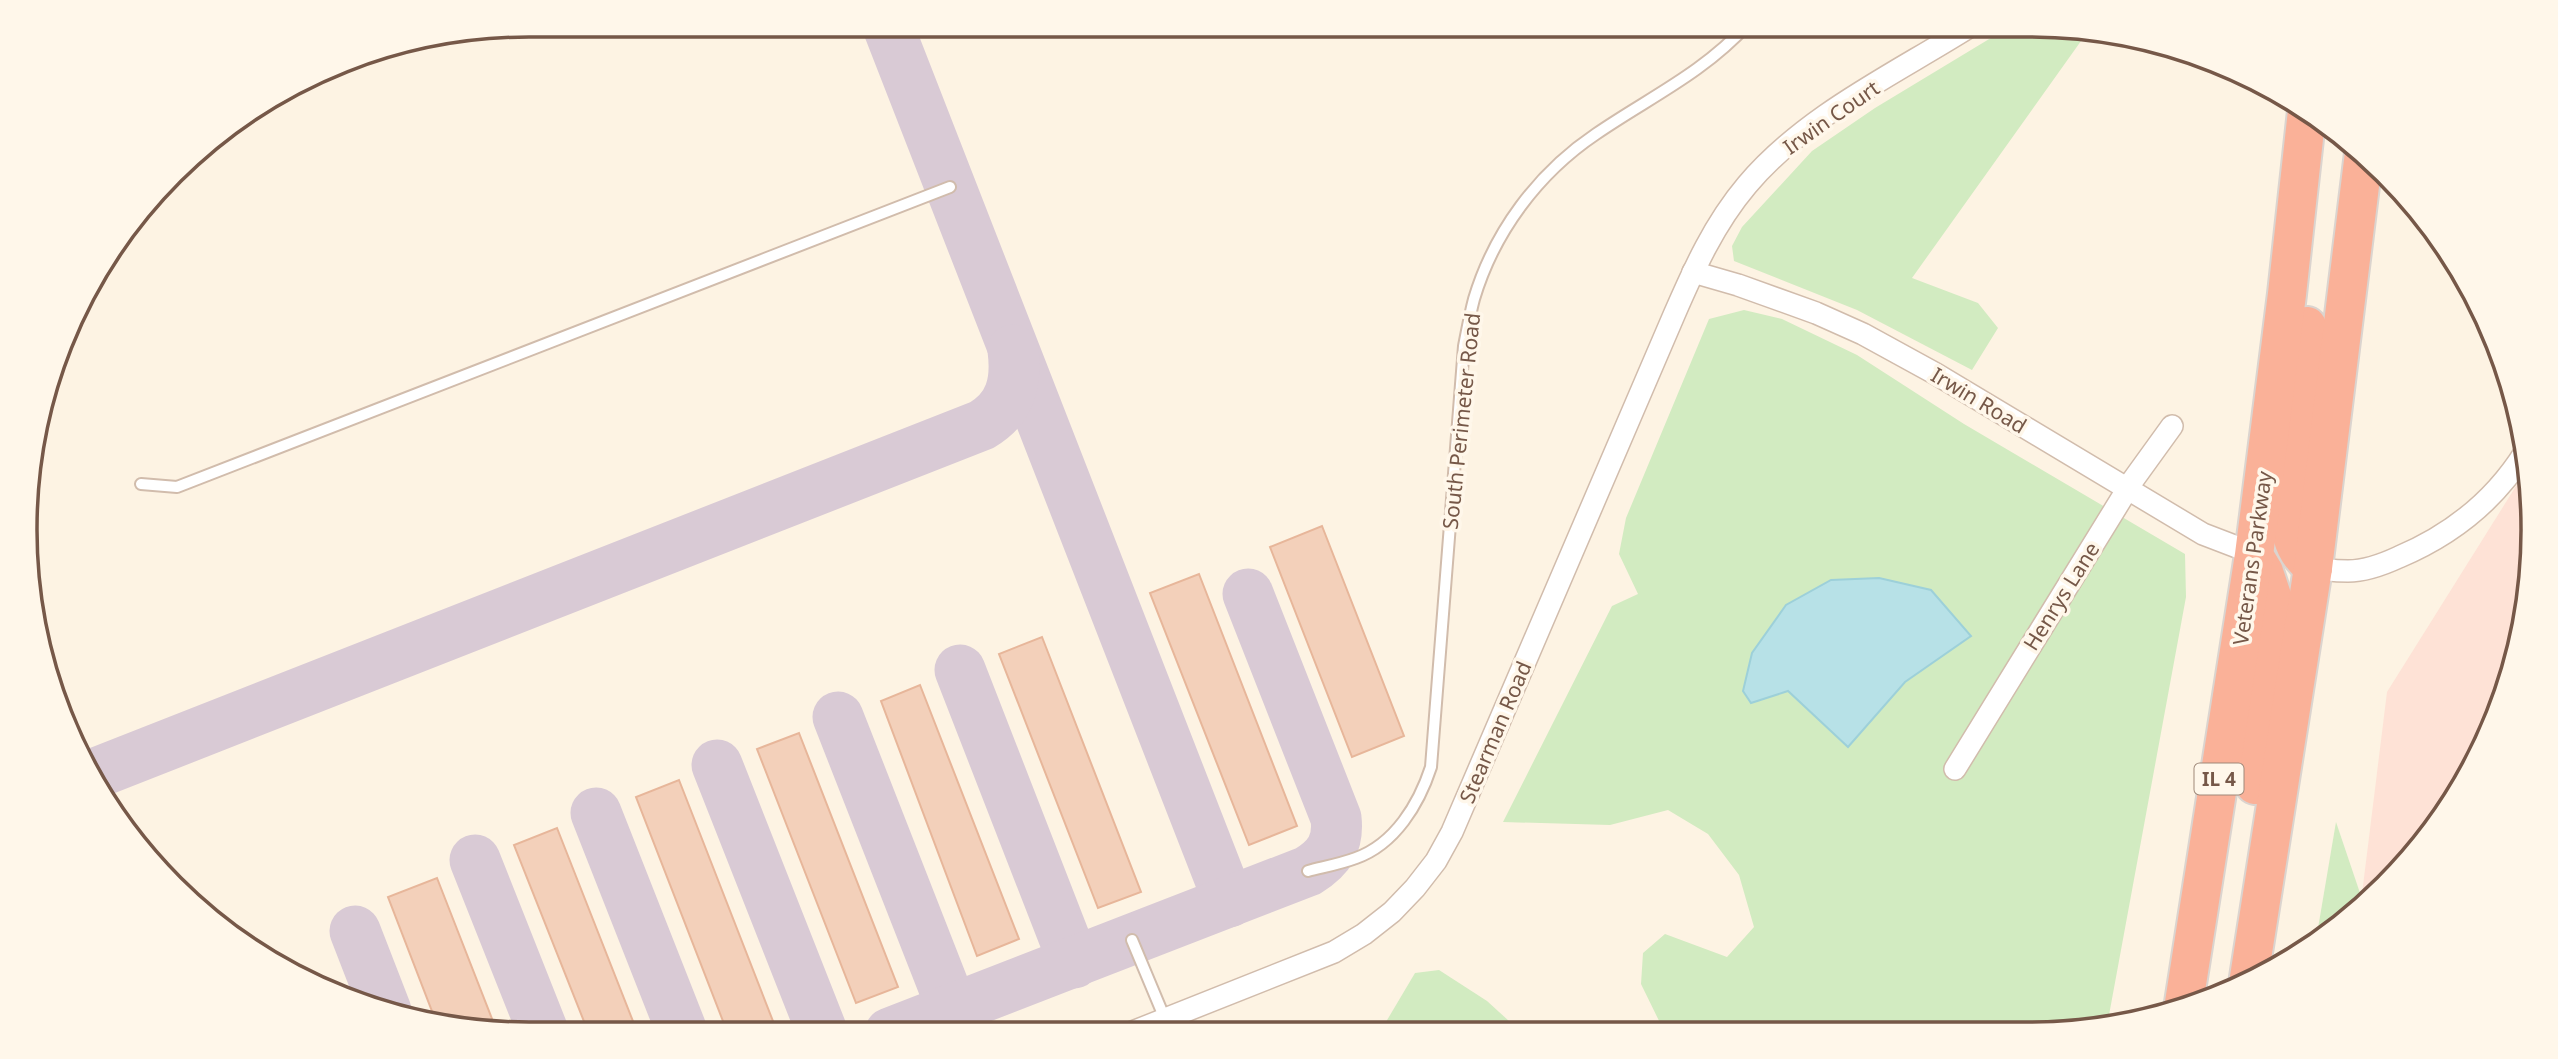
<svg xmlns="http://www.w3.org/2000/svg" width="2558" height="1059" font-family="'Noto Sans',sans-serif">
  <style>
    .commercial { fill: #fee2d6 }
    .green { fill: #d2ebc1 }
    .water { fill: #b7e1e7; stroke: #9dd0d9; stroke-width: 2 }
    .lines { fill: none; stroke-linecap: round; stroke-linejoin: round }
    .taxiway { stroke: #d9cad5; stroke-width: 51 }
    .building { fill: #f3d0ba; stroke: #e7b69a; stroke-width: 2 }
    .lane-casing { stroke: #d1bcac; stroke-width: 14 }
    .street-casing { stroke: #d1bcac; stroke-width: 24 }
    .highway-casing { stroke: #dbd4cf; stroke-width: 42 }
    .lane { stroke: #fff; stroke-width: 10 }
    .street { stroke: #fff; stroke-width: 21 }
    .highway { stroke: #fab198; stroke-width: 38 }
    .labels { text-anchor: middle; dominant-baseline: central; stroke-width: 7; stroke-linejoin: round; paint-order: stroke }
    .shield { fill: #fff7ea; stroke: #9f8879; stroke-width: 2 }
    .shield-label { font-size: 19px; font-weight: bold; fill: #765848 }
    .street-label { font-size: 21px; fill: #765848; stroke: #fff7ea }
    .rim { fill: none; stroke: #765848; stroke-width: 3.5 }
  </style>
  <rect width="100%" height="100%" fill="#fdf3e3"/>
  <!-- commercial -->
  <polygon class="commercial" points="2528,467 2532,496 2529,595 2507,691 2448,810 2360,910 2387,692"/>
  <!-- green -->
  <g class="green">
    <polygon points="2014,24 2029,25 2086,34 1912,278 1978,303 1998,328 1972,370 1857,310 1734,261 1732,246 1742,227 1812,151 1875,108"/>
    <polygon points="1744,310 1782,319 1857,355 1964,424 2185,554 2186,597 2107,1026 2095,1030 1664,1031 1641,984 1643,953 1665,934 1727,957 1754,927 1739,875 1708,834 1668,810 1610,825 1503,822 1612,606 1638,594 1619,554 1626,518 1709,319"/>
    <polygon points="2336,822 2361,896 2360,910 2316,940"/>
    <polygon points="1439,970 1487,1001 1521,1032 1380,1032 1415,973"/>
  </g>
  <!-- water -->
  <polygon class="water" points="1879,578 1931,590 1971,636 1905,682 1848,747 1788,691 1751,703 1743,691 1752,653 1786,605 1831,580"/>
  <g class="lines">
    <!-- taxiway -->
    <g class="taxiway">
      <polyline points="887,24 1229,902"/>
      <polyline points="960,670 1074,963"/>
      <polyline points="838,717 952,1008"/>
      <polyline points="717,765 823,1034"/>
      <path d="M91,775l891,-350c29,-17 35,-43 31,-75"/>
      <polyline points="596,813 683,1034"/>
      <polyline points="475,860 544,1034"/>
      <polyline points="355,931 386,1011"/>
      <path d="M890,1033l418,-162c21,-13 31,-27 28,-53l-88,-224"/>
    </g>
  </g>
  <!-- building -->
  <g class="building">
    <polygon points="1322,526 1404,736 1352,757 1270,547"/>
    <polygon points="1199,574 1297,826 1249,845 1150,593"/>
    <polygon points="1042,637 1141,892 1098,908 999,654"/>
    <polygon points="920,685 1019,939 977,956 881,701"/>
    <polygon points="799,733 898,987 856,1003 757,749"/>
    <polygon points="679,780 778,1034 728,1034 636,797"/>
    <polygon points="557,828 638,1034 589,1034 514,845"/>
    <polygon points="437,878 496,1029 435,1019 388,897"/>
  </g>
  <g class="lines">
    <defs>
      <g id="lane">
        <polyline points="141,484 177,487 950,187"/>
        <path d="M1308,871c15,-4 32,-7 48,-13 39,-14 63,-54 75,-91l33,-421c3,-15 6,-32 10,-47 20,-67 64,-126 122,-165 54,-37 106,-60 152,-110"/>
        <polyline points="1132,940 1165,1019"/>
      </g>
      <g id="street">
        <polyline points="1693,272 1738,285 1816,313 1863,334 1936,374 2203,534 2263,557"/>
        <path d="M2305,566c13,3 29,5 43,5 17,0 36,-7 51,-14 52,-22 96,-57 126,-105"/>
        <polyline points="1955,769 2133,480 2172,426"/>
        <path d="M1130,1033l204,-81 30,-18 28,-22 23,-24 21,-27 16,-29 222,-517c20,-46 40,-91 73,-130 60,-71 150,-112 227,-161"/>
      </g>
      <g id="highway">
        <path d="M2307,326l-16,205c3,17 10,25 22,37"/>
        <polyline points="2255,785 2272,596 2264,572 2258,562"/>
        <polyline points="2248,984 2313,568 2364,153"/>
        <polyline points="2184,1003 2254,555 2287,294 2307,111"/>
      </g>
    </defs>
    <!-- lane casing -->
    <use href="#lane" class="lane-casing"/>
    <!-- street casing -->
    <use href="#street" class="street-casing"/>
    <!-- highway casing -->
    <use href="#highway" class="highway-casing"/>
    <!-- lane -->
    <use href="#lane" class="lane"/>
    <!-- street -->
    <use href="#street" class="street"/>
    <!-- highway -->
    <use href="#highway" class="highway"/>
  </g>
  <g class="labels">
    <!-- shield labels -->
    <rect class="shield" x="2194.5" y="763.5" width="49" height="31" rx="5"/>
    <g class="shield-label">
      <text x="2219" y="779">IL 4</text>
    </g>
    <!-- street labels -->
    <g class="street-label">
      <text transform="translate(1831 117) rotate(-35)">Irwin Court</text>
      <text transform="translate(1979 400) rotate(31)">Irwin Road</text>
      <text transform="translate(1461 421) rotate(-84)">South Perimeter Road</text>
      <text transform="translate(2252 558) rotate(-82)">Veterans Parkway</text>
      <text transform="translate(2061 596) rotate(-58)">Henrys Lane</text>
      <text transform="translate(1495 732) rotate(-67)">Stearman Road</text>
    </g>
  </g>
  <!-- crop -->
  <path d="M0 0H2558V1059H0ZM529 37H2029A492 492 0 0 1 2521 529V530A492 492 0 0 1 2029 1022H529A492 492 0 0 1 37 530V529A492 492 0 0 1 529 37Z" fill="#fff7ea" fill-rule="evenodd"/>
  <path class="rim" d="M529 37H2029A492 492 0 0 1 2521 529V530A492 492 0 0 1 2029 1022H529A492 492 0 0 1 37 530V529A492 492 0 0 1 529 37Z"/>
</svg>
